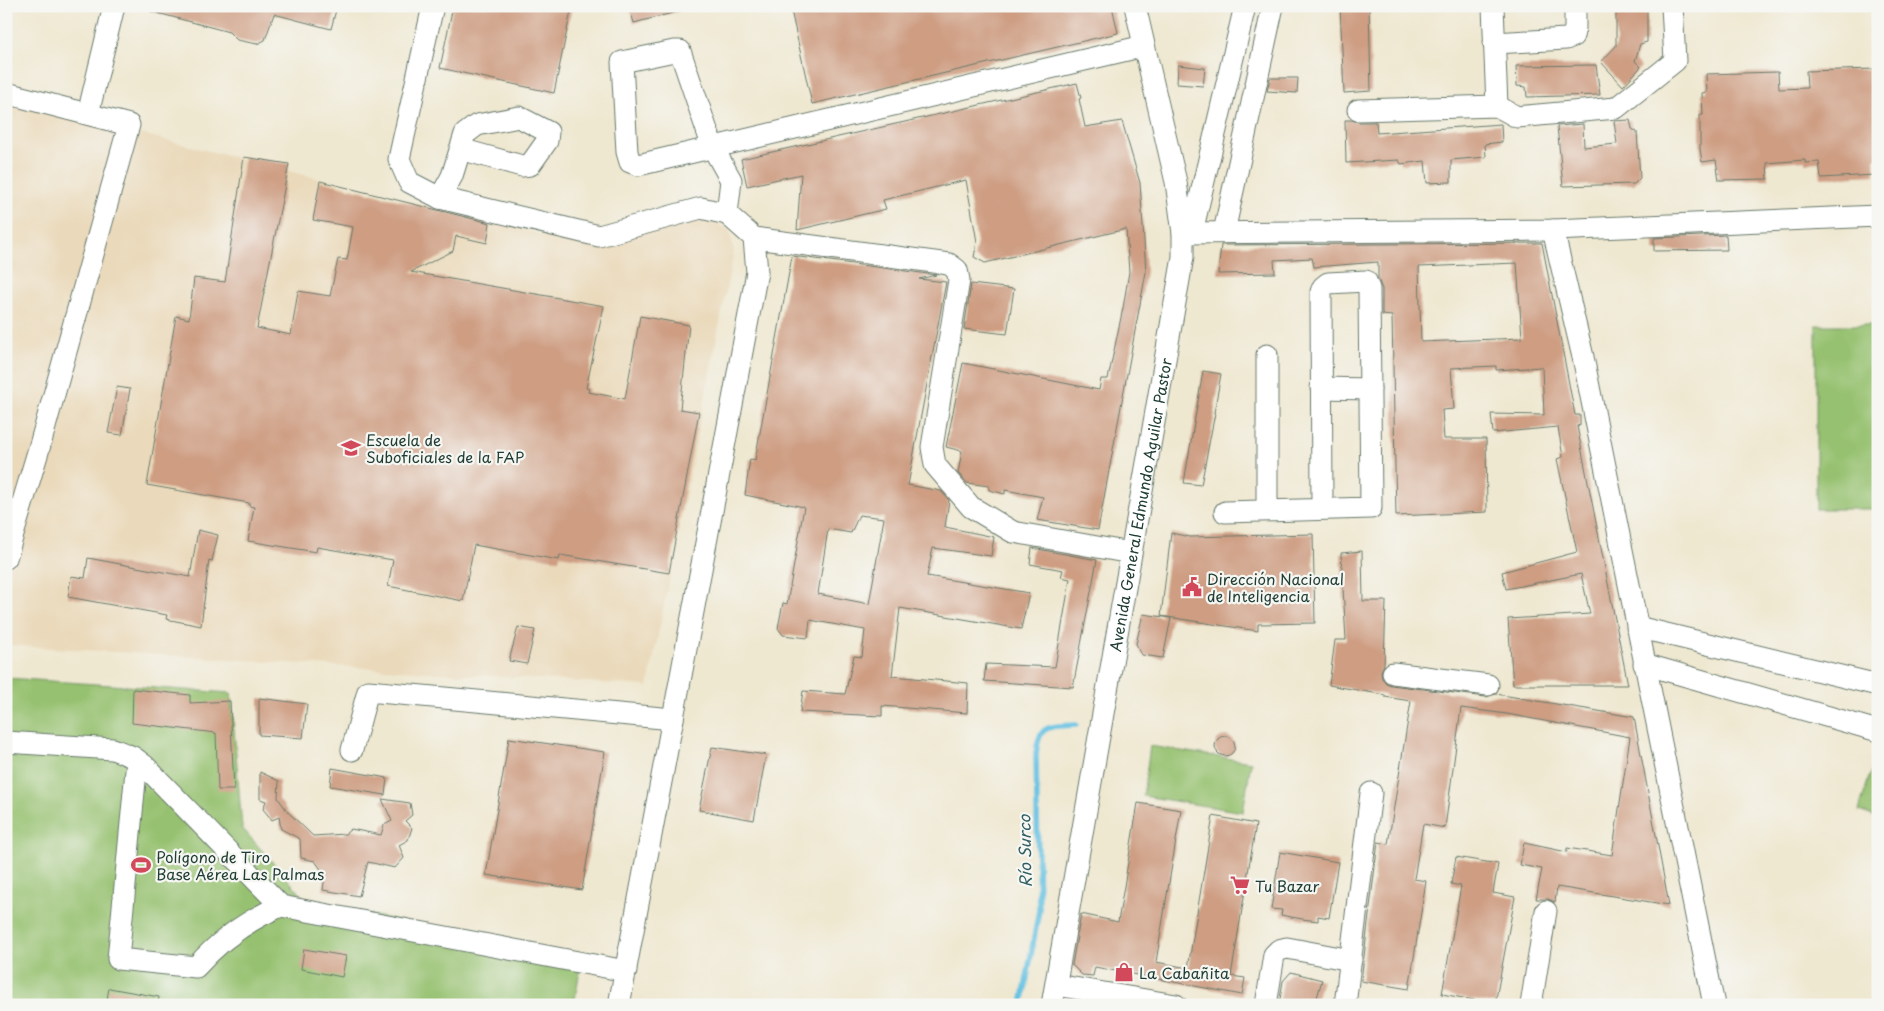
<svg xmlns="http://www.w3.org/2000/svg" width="1884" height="1011" font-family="'Playpen Sans',sans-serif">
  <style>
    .built { fill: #ead9ba }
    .pitch { fill: #96c16f; stroke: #5a7f52 }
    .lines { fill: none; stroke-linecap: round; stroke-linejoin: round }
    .stream { stroke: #64c1e2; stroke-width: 5.5 }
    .building { fill: #ce9d82; fill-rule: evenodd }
    .minor-casing { stroke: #68796b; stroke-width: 23 }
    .minor { stroke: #fff; stroke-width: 21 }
    .labels { text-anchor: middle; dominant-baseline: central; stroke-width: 4.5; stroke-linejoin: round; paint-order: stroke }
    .poi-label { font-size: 15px; fill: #1f3d34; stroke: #f6f6f2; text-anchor: start }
    .street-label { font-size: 15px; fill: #1f3d34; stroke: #f6f6f2 }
    .water-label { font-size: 16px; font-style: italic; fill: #305e60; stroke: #f6f6f2 }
  </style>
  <rect width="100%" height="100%" fill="#f6f6f2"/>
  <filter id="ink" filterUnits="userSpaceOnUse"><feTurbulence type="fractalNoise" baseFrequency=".02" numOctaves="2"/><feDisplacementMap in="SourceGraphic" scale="10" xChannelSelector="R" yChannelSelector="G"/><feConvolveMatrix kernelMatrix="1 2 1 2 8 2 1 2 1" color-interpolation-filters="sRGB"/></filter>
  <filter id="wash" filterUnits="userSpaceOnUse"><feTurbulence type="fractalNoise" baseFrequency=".0096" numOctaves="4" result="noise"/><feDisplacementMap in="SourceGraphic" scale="20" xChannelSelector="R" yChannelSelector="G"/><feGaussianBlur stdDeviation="1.12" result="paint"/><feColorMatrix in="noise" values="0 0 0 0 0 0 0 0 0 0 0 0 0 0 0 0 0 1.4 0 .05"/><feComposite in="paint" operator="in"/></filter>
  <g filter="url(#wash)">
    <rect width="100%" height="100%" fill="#efe8d1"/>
    <!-- built -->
    <polygon class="built" points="6,100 567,241 710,220 729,230 734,251 648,686 6,645"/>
    <!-- pitch -->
    <g class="pitch">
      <rect x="1816" y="325" width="62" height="184"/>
      <polygon points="6,678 231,693 242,828 308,902 582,958 574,1005 6,1005"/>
      <polygon points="1150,746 1251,762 1243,812 1143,796"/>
      <polygon points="1876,753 1878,754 1878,818 1859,811"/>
    </g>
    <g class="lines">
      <!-- stream -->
      <path class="stream" d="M1022,1005l17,-95 -3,-155c3,-32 12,-28 40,-30"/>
    </g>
    <g id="blocks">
      <!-- building -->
      <g class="building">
        <polygon points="151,6 337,6 331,29 274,14 265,40 257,44 237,40 229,32 150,11"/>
        <polygon points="453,6 572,6 554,93 440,68"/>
        <polygon points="629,6 679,6 680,11 634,23"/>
        <polygon points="790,6 1112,6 1118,33 812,104"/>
        <polygon points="1340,6 1369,6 1371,91 1344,93"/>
        <polygon points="1616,6 1647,6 1647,42 1640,44 1635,61 1641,67 1623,86 1601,62 1616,46"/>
        <polygon points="1178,65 1205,68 1203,86 1177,84"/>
        <polygon points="1596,65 1600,95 1527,97 1526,87 1517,86 1516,66"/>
        <polygon points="1875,69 1875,86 1878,86 1878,158 1874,159 1875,175 1821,178 1819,162 1805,163 1805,160 1767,163 1768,179 1719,180 1716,160 1702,162 1700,149 1700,115 1703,115 1702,93 1707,92 1706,74 1778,72 1779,89 1807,88 1806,71"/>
        <polygon points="1270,78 1298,78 1297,93 1267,91"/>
        <polygon points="1077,83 1081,98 1079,99 1085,127 1122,121 1140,183 1144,241 1146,272 1098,530 1037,520 1043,497 1005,490 1005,494 989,490 989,486 967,483 958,473 962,451 946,447 963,363 1099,390 1101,379 1108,379 1123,308 1129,272 1126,229 985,263 974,257 977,242 966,180 883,200 886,209 797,230 801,174 747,186 741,159"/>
        <polygon points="1345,120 1351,120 1358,122 1376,122 1377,133 1501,124 1502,142 1485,144 1486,157 1451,160 1451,182 1427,183 1425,161 1401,164 1399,160 1346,163"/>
        <polygon points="1630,120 1632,129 1637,132 1640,178 1634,184 1563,186 1557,126 1583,124 1584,147 1617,144 1614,121"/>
        <polygon points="244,157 289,164 257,328 291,335 298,291 330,296 338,259 347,260 353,227 313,220 320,181 490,223 487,243 456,236 453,251 411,272 604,306 586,388 589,389 588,392 625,399 640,316 689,325 680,409 699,412 669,573 560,555 559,560 474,545 463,601 388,586 393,560 317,547 316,552 248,541 254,507 249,506 249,503 147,485 176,316 189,319 194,278 225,282"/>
        <polygon points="1726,235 1727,250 1654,251 1654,238"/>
        <path d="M1542,243l33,172h5v10l-3,1 51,259h-115l-5,-66 82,-5 -9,-40 -75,15 -4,-17 75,-20 -20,-93 6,-2 -5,-30 -65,6 -2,-19 53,1 -2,-48 -46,3v-4l-45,2 3,41 -12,1 2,29h42l1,73 -91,4 -4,-200 -10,-1v-26l-4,-10v-17l-64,5 -2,-9 -38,2 1,13 -57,1 3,-29zM1517,263l5,75 -101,4 -2,-75z"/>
        <path d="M792,256l144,19 -17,4 27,3 -38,203 33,6 8,9 -4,27 49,10 -3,19 -58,-8 -6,28 102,17 -8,36 -121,-21 -8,68 76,7 -1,30 -85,-7v10l-82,-4 3,-21 42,3 9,-38 8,1 3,-27 -55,-10 -2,18 -25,-3 -5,-7 5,-25 4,1 17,-97 -59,-12 5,-36 5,1zM859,515l25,3 -15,86 -51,-10 10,-65 23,4z"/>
        <polygon points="971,284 1014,289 1007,334 964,329"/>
        <polygon points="1203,371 1221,374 1214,413 1215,413 1201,485 1184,483"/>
        <polygon points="117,387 130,389 122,435 108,433"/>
        <polygon points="198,530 218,535 212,561 209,560 201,626 166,619 167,615 68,597 71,576 85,578 88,558 190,577"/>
        <polygon points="1171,533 1190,537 1313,534 1315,623 1258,624 1258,631 1161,616"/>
        <polygon points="1032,548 1097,560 1073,687 984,681 986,664 1055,667 1070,579 1061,577 1063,570 1030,564"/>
        <polygon points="1362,551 1363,601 1386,601 1384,664 1381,672 1382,678 1386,683 1391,685 1486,697 1496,694 1634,717 1669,905 1557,887 1555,902 1548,899 1536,899 1542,869 1520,865 1524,843 1567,852 1567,848 1612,855 1630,737 1507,714 1461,708 1445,828 1423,824 1414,879 1426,881 1409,989 1361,981 1378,842 1388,844 1411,701 1385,697 1385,695 1329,685 1335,640 1346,640 1341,553"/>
        <polygon points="1143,614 1171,618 1163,658 1142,655 1136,644"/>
        <polygon points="518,627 535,630 527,664 509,661"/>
        <polygon points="133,689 190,695 190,703 230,701 234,790 218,790 216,733 132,723"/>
        <polygon points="259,698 307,704 303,738 259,735"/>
        <circle cx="1225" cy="746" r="10"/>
        <polygon points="509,738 605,752 582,890 486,875"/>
        <polygon points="712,747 766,755 754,820 699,810"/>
        <polygon points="332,768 387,778 385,795 330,786"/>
        <polygon points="260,772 279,781 278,798 288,812 313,836 345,834 351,829 381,835 384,825 392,821 382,799 410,803 412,815 405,821 412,828 408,840 399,845 404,858 395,868 368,862 359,896 323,890 325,875 315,861 301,858 300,839 281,829 279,817 272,820 263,809 266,801 260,799"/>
        <polygon points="1138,803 1181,810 1156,962 1188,968 1213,816 1256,824 1231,976 1245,978 1242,995 1095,967 1093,976 1082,975 1072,965 1081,914 1118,922"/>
        <polygon points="1280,852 1338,862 1329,918 1318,916 1318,921 1302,919 1281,915 1282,910 1271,909"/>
        <polygon points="1456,857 1498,864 1493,893 1515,897 1495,1004 1442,994 1461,886 1451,884"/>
        <polygon points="304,949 346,956 342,977 301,969"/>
        <polygon points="1291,972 1322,980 1316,1001 1312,1005 1279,1005 1283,981"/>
        <polygon points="109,988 159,997 158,1005 106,1005"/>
      </g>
    </g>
  </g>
  <g filter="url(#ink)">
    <use href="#blocks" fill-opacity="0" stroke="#68796b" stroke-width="1"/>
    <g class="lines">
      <defs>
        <g id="minor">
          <polyline points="433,6 399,159 409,182 440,198 599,236 701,208 727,214 754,238 949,264 957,270 959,280 932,447 935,465 971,507 1013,532 1131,553"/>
          <polyline points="1493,6 1497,106"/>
          <polyline points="1494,43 1566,39 1573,36 1575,28 1575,6"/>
          <polyline points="6,93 129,125 40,445 6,558"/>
          <polyline points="1358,110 1497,106 1517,117 1616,108 1675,61 1672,6"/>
          <polyline points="88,114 114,6"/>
          <polyline points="440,198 452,176 465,134 477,125 519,117 548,132 547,141 530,165 522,166 460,149"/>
          <polyline points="727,214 731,180 713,148 680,51 674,51 622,62 627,152 630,162 638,165 1144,46"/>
          <polyline points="1553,230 1583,357 1714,1005"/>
          <polyline points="1192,232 1245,6"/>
          <polyline points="1224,232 1273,6"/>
          <polyline points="1183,233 1553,230 1878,216"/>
          <polyline points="1321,388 1370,389"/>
          <polyline points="1267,510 1267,355"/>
          <polyline points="1225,512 1371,508 1369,289 1366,281 1328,283 1323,287 1321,292 1322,509"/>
          <polyline points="1637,627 1878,685"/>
          <polyline points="1644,664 1878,731"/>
          <polyline points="1393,673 1488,685"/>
          <polyline points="6,742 113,749 133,757 145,766 281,906 626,971"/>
          <polyline points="352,750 368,691 673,719"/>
          <path d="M137,760l-19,199 78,8c25,-28 51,-47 85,-61"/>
          <polyline points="1056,985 1176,1005"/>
          <polyline points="619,1005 757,272 754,238"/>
          <path id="s1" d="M1052,1005l131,-748v-24l-7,-51 -41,-176"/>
          <polyline points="1266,1005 1274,955 1279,950 1287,948 1351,960"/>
          <polyline points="1345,1005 1371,793"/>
          <polyline points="1531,1005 1546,911"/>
        </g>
      </defs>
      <!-- minor casing -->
      <use href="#minor" class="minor-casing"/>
      <!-- minor -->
      <use href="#minor" class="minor"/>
    </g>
  </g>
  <!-- icons -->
  <defs>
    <symbol id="university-bare" viewBox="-9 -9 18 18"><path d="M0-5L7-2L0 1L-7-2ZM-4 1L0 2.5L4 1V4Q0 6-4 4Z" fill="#d1495b" stroke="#f6f6f2" stroke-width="2.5" paint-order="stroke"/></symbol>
    <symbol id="civic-bare" viewBox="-9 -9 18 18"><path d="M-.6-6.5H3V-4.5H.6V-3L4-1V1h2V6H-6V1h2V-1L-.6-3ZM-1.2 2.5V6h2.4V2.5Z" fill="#d1495b" stroke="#f6f6f2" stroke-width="2.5" paint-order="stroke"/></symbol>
    <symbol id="stadium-bare" viewBox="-9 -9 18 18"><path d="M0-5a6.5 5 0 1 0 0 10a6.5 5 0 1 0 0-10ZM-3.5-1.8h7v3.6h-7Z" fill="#d1495b" stroke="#f6f6f2" stroke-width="2.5" paint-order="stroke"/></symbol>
    <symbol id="supermarket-bare" viewBox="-9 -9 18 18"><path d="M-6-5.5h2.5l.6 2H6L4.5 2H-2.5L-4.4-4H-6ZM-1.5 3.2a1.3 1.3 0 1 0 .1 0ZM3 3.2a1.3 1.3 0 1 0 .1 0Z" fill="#d1495b" stroke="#f6f6f2" stroke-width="2.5" paint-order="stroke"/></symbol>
    <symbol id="shop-bare" viewBox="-9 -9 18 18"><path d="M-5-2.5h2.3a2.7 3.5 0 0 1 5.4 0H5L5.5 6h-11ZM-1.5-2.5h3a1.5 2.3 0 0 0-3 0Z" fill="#d1495b" stroke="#f6f6f2" stroke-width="2.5" paint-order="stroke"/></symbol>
  </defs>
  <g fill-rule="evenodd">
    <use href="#university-bare" x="337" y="434" width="28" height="28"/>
    <use href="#civic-bare" x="1178" y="573" width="28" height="28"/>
    <use href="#stadium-bare" x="127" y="851" width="28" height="28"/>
    <use href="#supermarket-bare" x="1226" y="871" width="28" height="28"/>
    <use href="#shop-bare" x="1110" y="958" width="28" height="28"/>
  </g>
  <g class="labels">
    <!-- poi labels -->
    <g class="poi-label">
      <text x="366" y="439">Escuela de<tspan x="366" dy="17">Suboficiales de la FAP</tspan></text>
      <text x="1207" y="578">Dirección Nacional<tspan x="1207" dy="17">de Inteligencia</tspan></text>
      <text x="156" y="856">Polígono de Tiro<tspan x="156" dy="17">Base Aérea Las Palmas</tspan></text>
      <text x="1255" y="885">Tu Bazar</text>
      <text x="1139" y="972">La Cabañita</text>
    </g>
    <!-- street labels -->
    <g class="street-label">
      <text stroke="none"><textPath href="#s1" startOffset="508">Avenida General Edmundo Aguilar Pastor</textPath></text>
    </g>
    <!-- water labels -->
    <g class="water-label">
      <text transform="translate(1024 851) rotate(-91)">Río Surco</text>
    </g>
  </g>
  <!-- margin -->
  <rect width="1884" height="1011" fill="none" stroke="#f6f6f2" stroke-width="25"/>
</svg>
